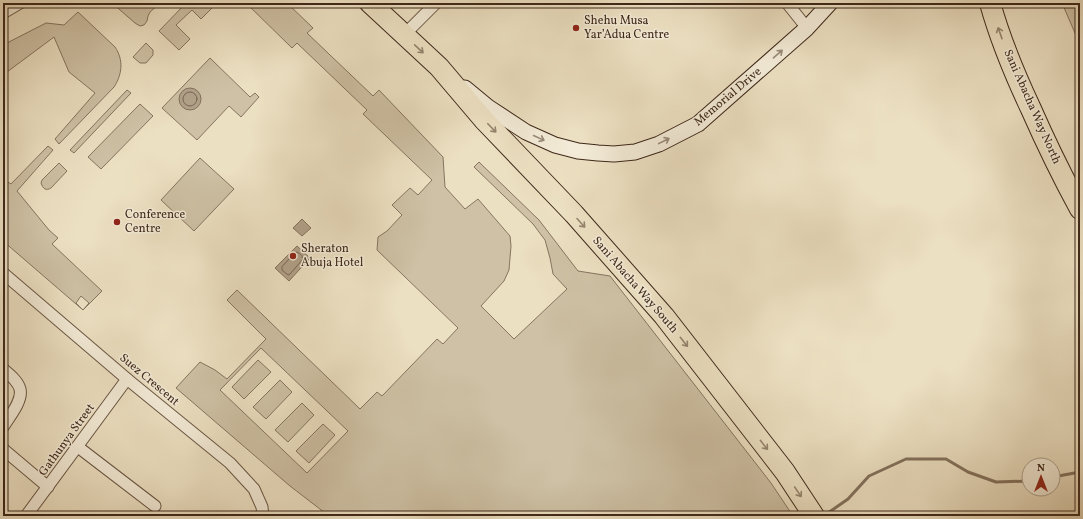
<svg xmlns="http://www.w3.org/2000/svg" width="1083" height="519" font-family="Vollkorn,serif">
  <style>
    .green { fill: #cec1a5; stroke: #867460; fill-rule: evenodd }
    .water { fill: #b1a189; stroke: #83715d }
    .lines { fill: none; stroke-linecap: round; stroke-linejoin: round }
    .shore { stroke: #786452; stroke-width: 1 }
    .stream { stroke: #83715d; stroke-width: 3 }
    .street-casing { stroke: #6a5644; stroke-width: 13 }
    .secondary-casing { stroke: #3e281a; stroke-width: 17 }
    .highway-casing { stroke: #3e281a; stroke-width: 22 }
    .street { stroke: #f3ebd7; stroke-width: 11 }
    .secondary { stroke: #f3ebd7; stroke-width: 15 }
    .highway { stroke: #ece0c2; stroke-width: 20 }
    .oneway { stroke: #95846e }
    .oneway2 { stroke: #988a78 }
    .poi-dot { fill: #8f2418; stroke: #f3ebd7; stroke-width: 1.5 }
    .labels { text-anchor: middle; dominant-baseline: central; stroke-width: 3; stroke-linejoin: round; paint-order: stroke }
    .poi-label { font-size: 12px; fill: #3e281a; stroke: #f3ebd7; text-anchor: start }
    .street-label { font-size: 12px; fill: #3e281a; stroke: #f3ebd7 }
  </style>
  <rect width="100%" height="100%" fill="#ece0c2"/>
  <filter id="stains"><feTurbulence type="fractalNoise" baseFrequency=".005" numOctaves="4"/><feColorMatrix values="0 0 0 0 .2 0 0 0 0 .09 0 0 0 0 .02 0 0 0 .5 -.17"/></filter>
  <radialGradient id="worn" r=".72"><stop offset=".6" stop-color="#630" stop-opacity="0"/><stop offset="1" stop-color="#630" stop-opacity=".3"/></radialGradient>
  <!-- green -->
  <g class="green">
    <polygon points="112,3 160,3 150,12 148,16 147,21 144,25 140,26 135,23"/>
    <polygon points="186,3 214,3 215,5 201,19 192,10 176,25 190,39 179,50 159,31"/>
    <path d="M246,3h41l26,25 -6,5 66,63 6,-6 64,67 2,30 20,22 13,-10 32,37 1,10 -2,24 -5,11 -23,25 33,33 53,-50 -14,-15 -3,-16 -5,-18 -12,-16 -59,-57 5,-5 60,58 39,51 32,5 161,207 22,33h-464l-39,-30 -114,-98 24,-26 15,8 12,9 39,-40 -39,-39 10,-10 123,119 17,-17 5,4 55,-57 6,5 15,-16 -81,-78 1,-13 9,-6 15,-16 -10,-10 18,-17 8,7 14,-15 -69,-66 4,-4 -70,-67 -5,5zM261,348l87,83 -41,42 -87,-83z"/>
    <polygon points="1062,3 1080,3 1080,44 1078,40"/>
    <path d="M78,12l37,35c9,13 7,28 -1,40l-55,57 -4,-5 40,-46 -26,-21 -15,-35 -51,38v-30l43,-22 18,2z"/>
    <polygon points="146,43 153,50 153,55 146,63 140,63 133,57"/>
    <polygon points="210,58 250,97 255,93 259,97 241,117 229,106 197,140 162,108"/>
    <polygon points="127,90 131,93 74,153 70,150"/>
    <polygon points="140,104 153,116 101,169 88,157"/>
    <path d="M48,146l5,4 -36,41 32,39 9,8 -6,6 50,47 -19,19 -80,-69v-62l8,5zM81,296l8,7 -6,7 -7,-7z"/>
    <polygon points="200,158 234,189 194,231 161,200"/>
    <path d="M59,163l8,8 -16,17c-5,3 -8,1 -10,-5l1,-3z"/>
    <polygon points="258,360 271,372 244,399 232,387"/>
    <polygon points="280,380 292,392 266,419 253,407"/>
    <polygon points="302,403 314,415 288,442 275,430"/>
    <polygon points="323,424 335,435 309,463 296,451"/>
  </g>
  <!-- water -->
  <g class="water">
    <circle cx="190" cy="99" r="11"/>
    <polygon points="302,219 311,228 302,236 293,228"/>
    <polygon points="297,246 310,258 289,281 275,268"/>
  </g>
  <g class="lines">
    <!-- shore -->
    <g class="shore">
      <circle cx="190" cy="99" r="7"/>
      <path d="M296,252c3,0 7,4 7,7l-13,15 -2,1 -6,-5v-3z"/>
    </g>
    <!-- stream -->
    <g class="stream">
      <polyline points="1053,477 1080,472"/>
      <polyline points="825,515 848,499 869,476 906,459 946,459 968,472 996,482 1029,481"/>
    </g>
    <defs>
      <g id="street">
        <polyline points="787,3 807,28"/>
        <polyline points="3,13 20,3"/>
        <polyline points="404,35 436,3"/>
        <polyline points="3,273 127,379 230,463 254,489 262,507 263,516"/>
        <path d="M3,369c6,5 15,12 17,20 3,12 -11,28 -17,38"/>
        <polyline points="78,447 155,506"/>
        <polyline points="3,449 48,487"/>
        <polyline points="26,516 127,379"/>
      </g>
      <polyline id="secondary" points="465,88 488,107 526,132 555,145 578,151 598,153 614,154 635,152 659,144 698,124 807,28 830,3"/>
      <g id="highway">
        <polyline points="370,3 439,67 484,120 574,214 664,316 785,472 814,516"/>
        <path d="M990,3c10,36 25,72 41,106 15,34 31,67 49,100"/>
      </g>
    </defs>
    <!-- street casing -->
    <use href="#street" class="street-casing"/>
    <!-- secondary casing -->
    <use href="#secondary" class="secondary-casing"/>
    <!-- highway casing -->
    <use href="#highway" class="highway-casing"/>
    <!-- street -->
    <use href="#street" class="street"/>
    <!-- secondary -->
    <use href="#secondary" class="secondary"/>
    <!-- highway -->
    <use href="#highway" class="highway"/>
  </g>
  <!-- one-way arrows -->
  <defs><path id="oneway-shaft" d="M-6 0H5M1.5-3L5.5 0L1.5 3" fill="none" stroke-width="1.6" stroke-linecap="round" stroke-linejoin="round"/></defs>
  <g class="oneway">
    <use href="#oneway-shaft" transform="translate(1000 33) rotate(-109)"/>
    <use href="#oneway-shaft" transform="translate(419 49) rotate(43)"/>
    <use href="#oneway-shaft" transform="translate(492 128) rotate(46)"/>
    <use href="#oneway-shaft" transform="translate(581 223) rotate(48)"/>
    <use href="#oneway-shaft" transform="translate(684 342) rotate(52)"/>
    <use href="#oneway-shaft" transform="translate(764 445) rotate(52)"/>
    <use href="#oneway-shaft" transform="translate(798 492) rotate(56)"/>
  </g>
  <g class="oneway2">
    <use href="#oneway-shaft" transform="translate(778 54) rotate(-41)"/>
    <use href="#oneway-shaft" transform="translate(539 138) rotate(25)"/>
    <use href="#oneway-shaft" transform="translate(664 141) rotate(-26)"/>
  </g>
  <!-- markers -->
  <g class="poi-dot">
    <circle cx="576" cy="28" r="4"/>
    <circle cx="117" cy="222" r="4"/>
    <circle cx="293" cy="256" r="4"/>
  </g>
  <g class="labels">
    <!-- poi labels -->
    <g class="poi-label">
      <text x="584" y="21">Shehu Musa<tspan x="584" dy="14">Yar’Adua Centre</tspan></text>
      <text x="125" y="215">Conference<tspan x="125" dy="14">Centre</tspan></text>
      <text x="301" y="249">Sheraton<tspan x="301" dy="14">Abuja Hotel</tspan></text>
    </g>
    <!-- street labels -->
    <g class="street-label">
      <text transform="translate(728 97) rotate(-40)">Memorial Drive</text>
      <text transform="translate(1032 107) rotate(66)">Sani Abacha Way North</text>
      <text transform="translate(635 285) rotate(49)">Sani Abacha Way South</text>
      <text transform="translate(149 380) rotate(40)">Suez Crescent</text>
      <text transform="translate(67 440) rotate(-54)">Gathunya Street</text>
    </g>
  </g>
  <!-- margin -->
  <rect width="1083" height="519" fill="none" stroke="#ece0c2" stroke-width="16"/>
  <rect x="4" y="4" width="1075" height="511" fill="none" stroke="#3e281a" stroke-width="2"/>
  <rect x="8" y="8" width="1067" height="503" fill="none" stroke="#3e281a"/>
  <!-- north arrow -->
  <g transform="translate(1041 477)"><circle r="19" fill="#f3ebd7" stroke="#ab9d8b"/>
  <path d="M0-3L7 15L0 10L-7 15Z" fill="#8f2418"/>
  <text y="-6" font-size="11" font-weight="bold" text-anchor="middle" fill="#3e281a">N</text>
  </g>
  <rect width="100%" height="100%" filter="url(#stains)"/>
  <rect width="100%" height="100%" fill="url(#worn)"/>
</svg>
